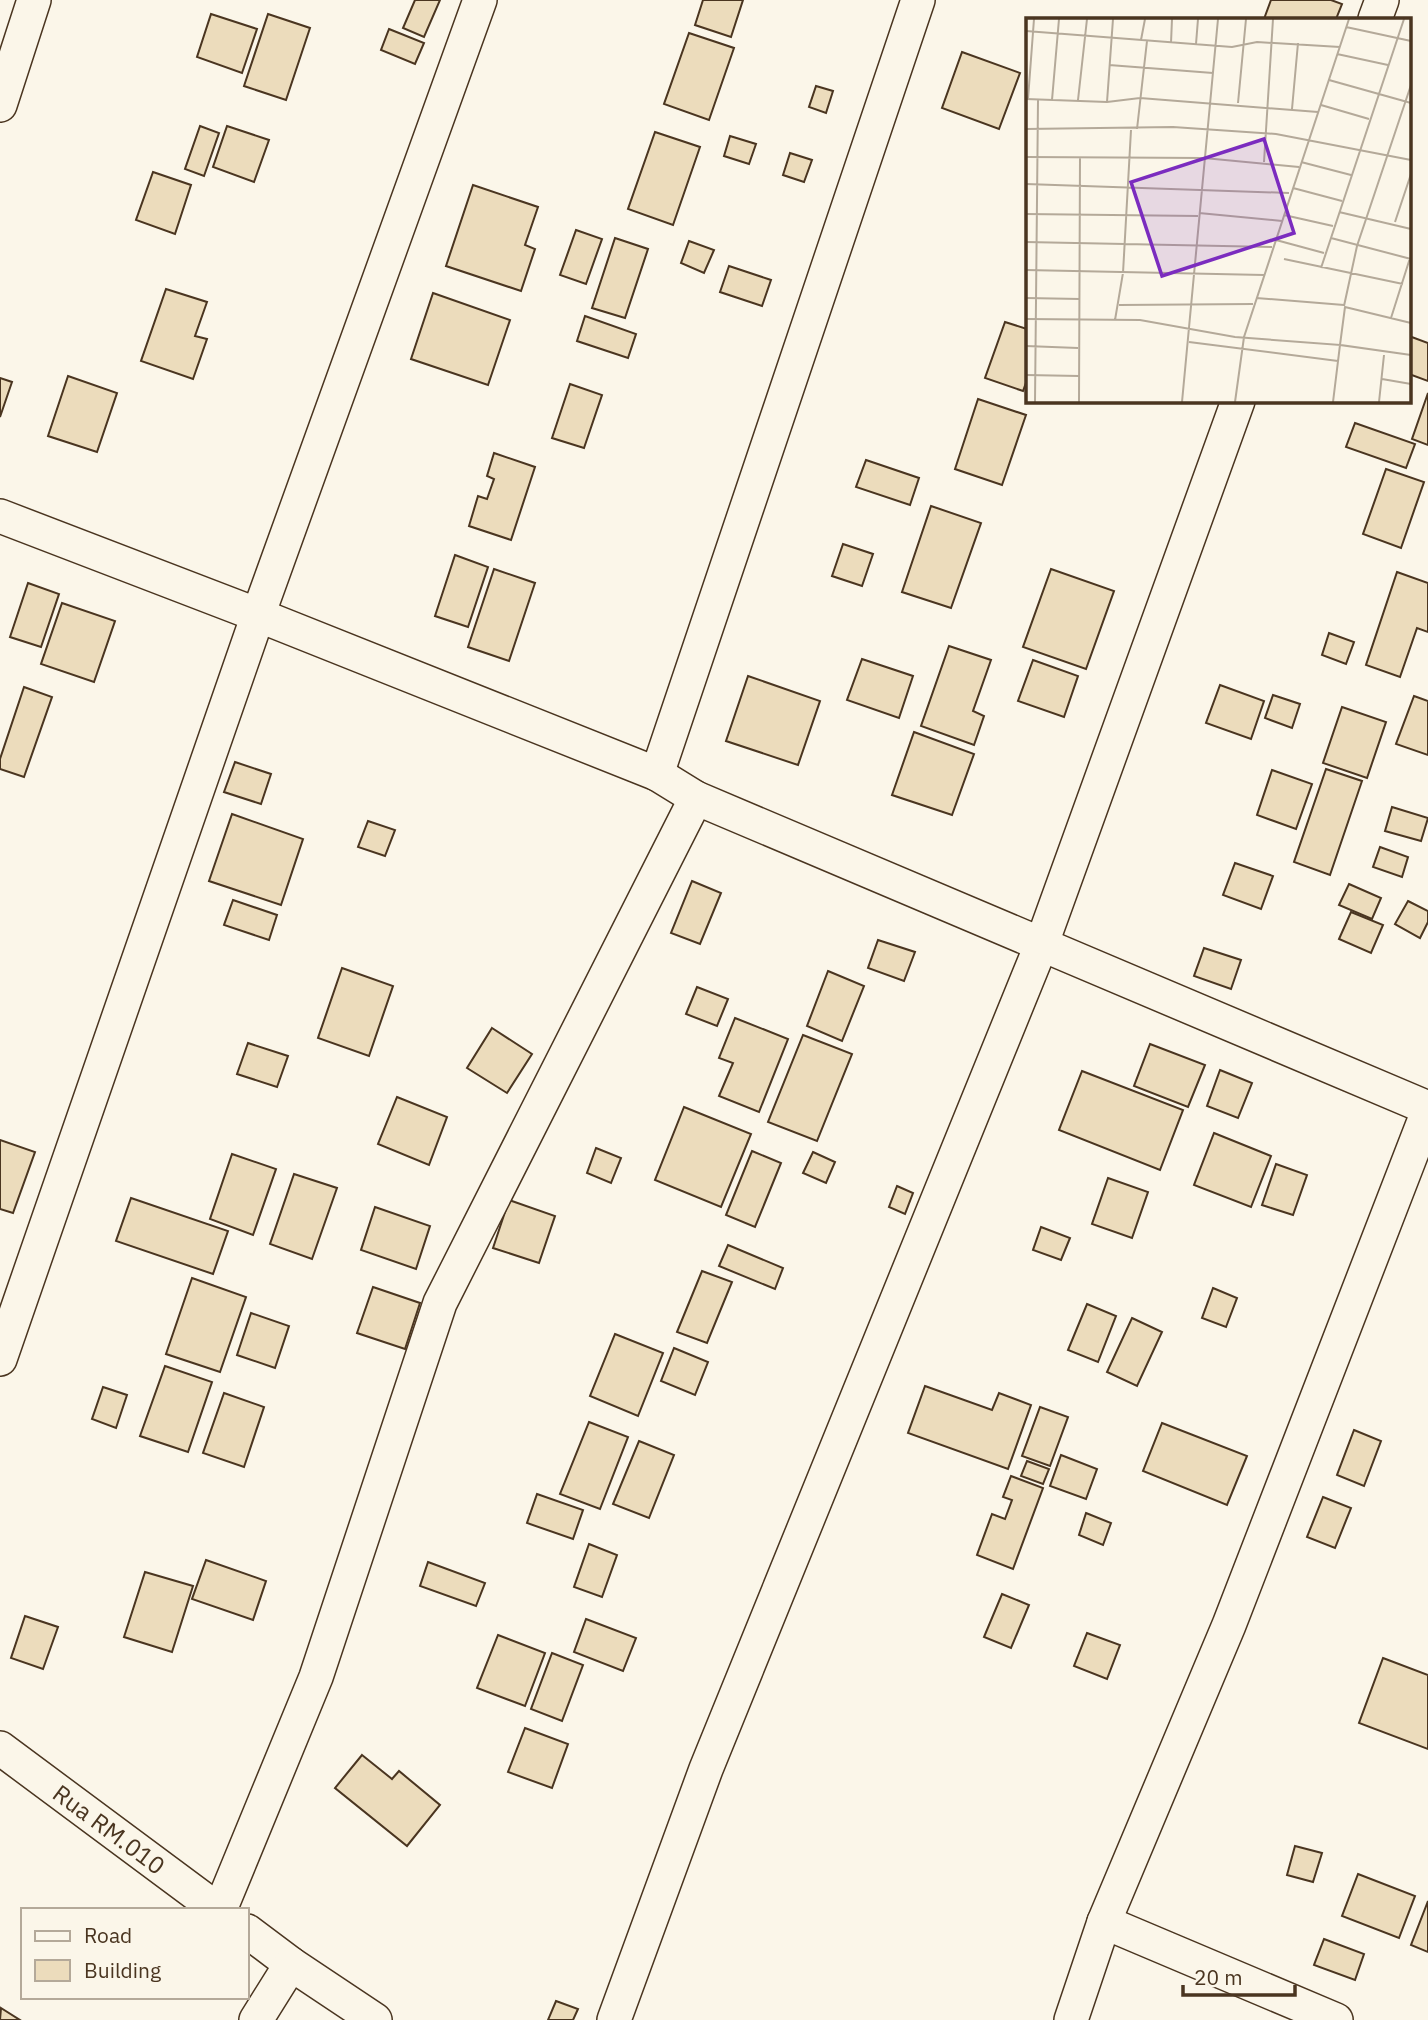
<svg xmlns="http://www.w3.org/2000/svg" width="1428" height="2020" font-family="'IBM Plex Sans',sans-serif">
  <style>
    .building { fill: #ecdcbc; stroke: #4a3520; stroke-width: 2 }
    .lines { fill: none; stroke-linecap: round; stroke-linejoin: round }
    .street-casing { stroke: #4a3520; stroke-width: 36 }
    .street { stroke: #fbf6e9; stroke-width: 33 }
    .labels { text-anchor: middle; dominant-baseline: central; stroke-width: 5; stroke-linejoin: round; paint-order: stroke }
    .street-label { font-size: 24px; fill: #4a3520; stroke: #fbf6e9 }
    .inset-road { fill: none; stroke: #b4a999; stroke-width: 2 }
    .view { fill: #7b2cbf; fill-opacity: 0.15; stroke: #7b2cbf; stroke-width: 3.5 }
    .inset-edge { fill: none; stroke: #4a3520; stroke-width: 3.5 }
  </style>
  <rect width="100%" height="100%" fill="#fbf6e9"/>
  <!-- building -->
  <g class="building">
    <polygon points="415,0 440,0 424,37 403,28"/>
    <polygon points="703,0 743,0 731,37 695,25"/>
    <polygon points="1271,0 1331,0 1342,4 1336,19 1264,19"/>
    <polygon points="211,14 257,29 242,73 197,57"/>
    <polygon points="268,14 310,28 286,100 244,86"/>
    <polygon points="389,29 424,43 415,64 381,50"/>
    <polygon points="689,33 734,48 709,120 664,104"/>
    <polygon points="962,52 1020,73 999,129 942,108"/>
    <polygon points="816,86 833,91 826,113 809,107"/>
    <polygon points="200,126 219,133 204,176 185,169"/>
    <polygon points="227,126 269,140 254,182 213,167"/>
    <polygon points="655,132 700,147 673,225 628,209"/>
    <polygon points="730,136 756,144 749,164 724,156"/>
    <polygon points="790,153 812,160 804,182 783,175"/>
    <polygon points="153,172 191,185 175,234 136,220"/>
    <polygon points="473,185 538,207 525,245 535,249 521,291 446,266"/>
    <polygon points="576,230 602,239 586,284 560,275"/>
    <polygon points="615,238 648,249 625,318 592,308"/>
    <polygon points="689,241 714,250 704,273 681,263"/>
    <polygon points="729,266 771,280 762,306 720,292"/>
    <polygon points="166,289 207,302 195,336 207,339 193,379 141,361"/>
    <polygon points="433,293 510,320 488,385 411,359"/>
    <polygon points="585,316 636,334 628,358 577,341"/>
    <polygon points="1005,322 1027,329 1027,380 1023,391 985,378"/>
    <polygon points="1409,336 1428,343 1428,381 1409,374"/>
    <polygon points="68,376 117,393 97,452 48,436"/>
    <polygon points="0,378 12,382 0,417"/>
    <polygon points="570,384 602,395 584,448 552,438"/>
    <polygon points="1428,393 1428,445 1412,439"/>
    <polygon points="978,399 1026,415 1002,485 955,469"/>
    <polygon points="1355,423 1415,444 1406,468 1346,447"/>
    <polygon points="494,453 535,467 511,540 469,526 478,496 487,499 494,479 487,476"/>
    <polygon points="866,460 919,478 910,505 856,487"/>
    <polygon points="1386,469 1424,482 1401,548 1363,534"/>
    <polygon points="931,506 981,523 951,608 902,592"/>
    <polygon points="843,544 873,554 862,586 832,576"/>
    <polygon points="455,555 488,567 468,627 435,616"/>
    <polygon points="494,569 535,583 509,661 468,647"/>
    <polygon points="1051,569 1114,591 1086,669 1023,647"/>
    <polygon points="1397,572 1428,583 1428,632 1417,628 1400,677 1366,665"/>
    <polygon points="28,583 59,594 41,647 10,637"/>
    <polygon points="62,603 115,621 94,682 41,664"/>
    <polygon points="1329,633 1354,642 1346,664 1322,655"/>
    <polygon points="949,646 991,660 973,711 984,716 974,745 921,726"/>
    <polygon points="862,659 913,676 899,718 847,700"/>
    <polygon points="1033,660 1078,676 1064,717 1018,701"/>
    <polygon points="748,676 820,701 798,765 726,741"/>
    <polygon points="1220,685 1264,701 1251,739 1206,723"/>
    <polygon points="24,687 52,697 24,777 0,769 0,759"/>
    <polygon points="1273,695 1300,704 1292,728 1265,718"/>
    <polygon points="1414,696 1428,701 1428,755 1396,744"/>
    <polygon points="1342,707 1386,722 1367,778 1323,763"/>
    <polygon points="914,732 974,754 952,815 892,795"/>
    <polygon points="235,762 271,774 261,804 224,792"/>
    <polygon points="1326,769 1362,781 1330,875 1294,862"/>
    <polygon points="1272,770 1312,784 1296,829 1257,815"/>
    <polygon points="1392,807 1428,818 1421,841 1385,831"/>
    <polygon points="232,814 303,839 281,905 209,881"/>
    <polygon points="368,821 395,830 385,856 358,847"/>
    <polygon points="1380,847 1408,857 1402,877 1373,867"/>
    <polygon points="1235,863 1273,876 1261,909 1223,895"/>
    <polygon points="692,881 721,893 700,944 671,933"/>
    <polygon points="1349,884 1381,898 1372,919 1339,905"/>
    <polygon points="233,900 277,915 269,940 224,925"/>
    <polygon points="1408,901 1428,911 1428,922 1420,938 1395,924"/>
    <polygon points="1351,912 1383,925 1371,953 1339,939"/>
    <polygon points="878,940 915,952 904,981 868,968"/>
    <polygon points="1204,948 1241,960 1231,989 1194,976"/>
    <polygon points="342,968 393,986 369,1056 318,1038"/>
    <polygon points="828,971 864,986 842,1041 807,1026"/>
    <polygon points="697,987 728,999 717,1026 686,1014"/>
    <polygon points="735,1018 788,1039 759,1112 719,1096 733,1063 719,1058"/>
    <polygon points="492,1028 532,1054 507,1093 467,1068"/>
    <polygon points="803,1035 852,1054 817,1141 768,1122"/>
    <polygon points="248,1043 288,1056 277,1087 237,1074"/>
    <polygon points="1150,1044 1205,1065 1188,1107 1134,1086"/>
    <polygon points="1220,1070 1252,1083 1238,1118 1207,1106"/>
    <polygon points="1082,1071 1183,1110 1160,1170 1059,1130"/>
    <polygon points="397,1097 447,1117 429,1165 378,1144"/>
    <polygon points="684,1107 751,1134 721,1207 655,1180"/>
    <polygon points="1214,1133 1271,1156 1251,1207 1194,1185"/>
    <polygon points="0,1140 35,1152 13,1213 0,1209"/>
    <polygon points="596,1148 621,1158 611,1183 587,1173"/>
    <polygon points="752,1151 781,1163 755,1227 726,1215"/>
    <polygon points="813,1152 835,1162 826,1183 803,1173"/>
    <polygon points="232,1154 276,1169 253,1235 210,1219"/>
    <polygon points="1276,1164 1307,1175 1293,1215 1262,1205"/>
    <polygon points="294,1174 337,1188 312,1259 270,1244"/>
    <polygon points="1108,1178 1148,1192 1132,1238 1092,1224"/>
    <polygon points="897,1186 913,1193 905,1214 889,1207"/>
    <polygon points="131,1198 228,1231 213,1274 116,1241"/>
    <polygon points="509,1200 555,1216 539,1263 493,1248"/>
    <polygon points="375,1207 430,1226 416,1269 361,1250"/>
    <polygon points="1041,1227 1070,1238 1061,1260 1033,1250"/>
    <polygon points="728,1245 783,1268 775,1289 719,1266"/>
    <polygon points="702,1271 732,1282 707,1343 677,1332"/>
    <polygon points="192,1278 246,1297 220,1372 166,1354"/>
    <polygon points="373,1287 420,1303 405,1349 357,1333"/>
    <polygon points="1213,1288 1237,1298 1226,1327 1202,1318"/>
    <polygon points="1087,1304 1116,1316 1098,1362 1068,1350"/>
    <polygon points="251,1313 289,1326 275,1368 237,1355"/>
    <polygon points="1132,1318 1162,1332 1137,1386 1107,1372"/>
    <polygon points="615,1334 663,1353 638,1416 590,1396"/>
    <polygon points="674,1348 708,1362 695,1395 661,1381"/>
    <polygon points="165,1366 212,1382 188,1452 140,1436"/>
    <polygon points="925,1386 992,1410 999,1393 1031,1405 1008,1469 908,1433"/>
    <polygon points="103,1387 127,1395 116,1428 92,1419"/>
    <polygon points="224,1393 264,1407 244,1467 203,1453"/>
    <polygon points="1040,1407 1068,1417 1050,1466 1022,1456"/>
    <polygon points="589,1422 628,1437 600,1509 560,1494"/>
    <polygon points="1162,1423 1247,1456 1227,1505 1143,1471"/>
    <polygon points="1354,1430 1381,1441 1364,1486 1337,1475"/>
    <polygon points="639,1441 674,1455 649,1518 613,1504"/>
    <polygon points="1061,1455 1097,1469 1086,1499 1050,1486"/>
    <polygon points="1027,1461 1049,1469 1043,1484 1021,1476"/>
    <polygon points="1011,1476 1043,1488 1013,1569 977,1555 992,1514 1005,1519 1012,1500 1003,1497"/>
    <polygon points="537,1494 583,1510 573,1539 527,1523"/>
    <polygon points="1323,1497 1351,1508 1335,1548 1307,1537"/>
    <polygon points="1086,1513 1111,1523 1103,1545 1079,1535"/>
    <polygon points="589,1544 617,1555 602,1597 574,1587"/>
    <polygon points="206,1560 266,1581 253,1620 192,1599"/>
    <polygon points="428,1562 485,1583 476,1606 420,1586"/>
    <polygon points="145,1572 193,1586 172,1652 124,1637"/>
    <polygon points="1002,1594 1029,1605 1011,1648 984,1637"/>
    <polygon points="25,1616 58,1627 43,1669 11,1658"/>
    <polygon points="586,1619 636,1638 623,1671 574,1652"/>
    <polygon points="1087,1633 1120,1645 1107,1679 1074,1666"/>
    <polygon points="498,1635 545,1653 525,1706 477,1688"/>
    <polygon points="552,1653 583,1665 562,1721 531,1709"/>
    <polygon points="1383,1658 1428,1675 1428,1749 1359,1723"/>
    <polygon points="525,1728 568,1744 552,1788 508,1772"/>
    <polygon points="362,1755 392,1779 399,1771 440,1805 407,1846 335,1788"/>
    <polygon points="1295,1846 1322,1853 1313,1882 1287,1875"/>
    <polygon points="1358,1874 1415,1896 1399,1938 1342,1916"/>
    <polygon points="1428,1901 1428,1952 1411,1945"/>
    <polygon points="1324,1939 1364,1954 1355,1980 1314,1965"/>
    <polygon points="556,2001 578,2009 573,2020 548,2020"/>
    <polygon points="1,2008 20,2020 0,2020"/>
  </g>
  <g class="lines">
    <defs>
      <g id="street">
        <polyline points="1375,19 1382,0"/>
        <polyline points="0,105 34,0"/>
        <polyline points="0,516 258,615 657,774 696,798 1428,1108"/>
        <polyline points="657,774 918,0"/>
        <polyline points="0,1359 258,615 480,0"/>
        <path id="s1" d="M0,1748l218,162"/>
        <polyline points="220,1910 316,1677 440,1303 696,798"/>
        <polyline points="1104,1922 1336,2020"/>
        <polyline points="247,1931 291,1964 375,2020"/>
        <polyline points="256,2020 291,1964"/>
        <polyline points="614,2020 706,1769 1042,943 1238,401"/>
        <polyline points="1071,2020 1104,1922 1229,1625 1428,1111"/>
      </g>
    </defs>
    <!-- street casing -->
    <use href="#street" class="street-casing"/>
    <!-- street -->
    <use href="#street" class="street"/>
  </g>
  <g class="labels">
    <!-- street labels -->
    <g class="street-label">
      <text stroke="none"><textPath href="#s1" startOffset="136">Rua RM.010</textPath></text>
    </g>
  </g>
  <!-- overview -->
  <g transform="translate(1026 18)">
    <rect width="385" height="385" fill="#fbf6e9"/>
    <path class="inset-road" d="M320,9l65,14M0,13l206,16 25,-5 83,5M115,22l4,-21M145,25l1,-24M170,26l2,-25M311,36l51,11M83,47l104,8M303,62l82,23M0,81l81,3 33,-4 178,14M2,81l6,-80M26,82l7,-81M52,82l9,-81M81,84l6,-83M212,85l8,-84M295,87l48,14M266,91l6,-66M0,111l147,-2 103,7 135,26M111,111l10,-88M0,139l178,1 95,9M238,144l9,-143M275,144l50,13M0,166l263,9M267,170l49,13M313,194l72,17M173,195l83,8M0,196l172,2M258,197l49,11M369,204l16,-48M305,220l80,21M250,222l48,13M0,224l246,5M258,241l119,25M295,250l83,-249M0,252l238,5M0,280l54,1M230,280l88,7M93,287l134,-1M318,288l13,-60 54,-161M365,300l19,-60M0,301l114,1 95,17 105,8 5,-38 66,16M89,302l8,-47 8,-143M163,324l149,19M0,328l52,2M0,357l53,1M356,361l29,5M9,384l3,-302M53,384l1,-245M156,384l36,-383M209,384l9,-65 105,-318M307,384l7,-57 71,10M353,384l5,-47"/>
    <path class="view" d="M238,121l30,94 -132,43 -31,-94z"/>
    <rect width="385" height="385" class="inset-edge"/>
  </g>
  <!-- legend -->
  <rect x="21" y="1908" width="228" height="91" fill="#fbf6e9" stroke="#b4a999" stroke-width="2"/>
  <rect x="35" y="1931" width="35" height="10" fill="#fbf6e9" stroke="#b4a999" stroke-width="2"/>
  <text x="84" y="1943" font-size="21" fill="#4a3520">Road</text>
  <rect x="35" y="1960" width="35" height="21" fill="#ecdcbc" stroke="#b4a999" stroke-width="2"/>
  <text x="84" y="1978" font-size="21" fill="#4a3520">Building</text>
  <!-- scale -->
  <path d="M1183 1985v10h112v-10" fill="none" stroke="#4a3520" stroke-width="3.5"/>
  <text x="1194" y="1985" font-size="21" fill="#4a3520" stroke="#fbf6e9" stroke-width="5" paint-order="stroke">20 m</text>
</svg>
